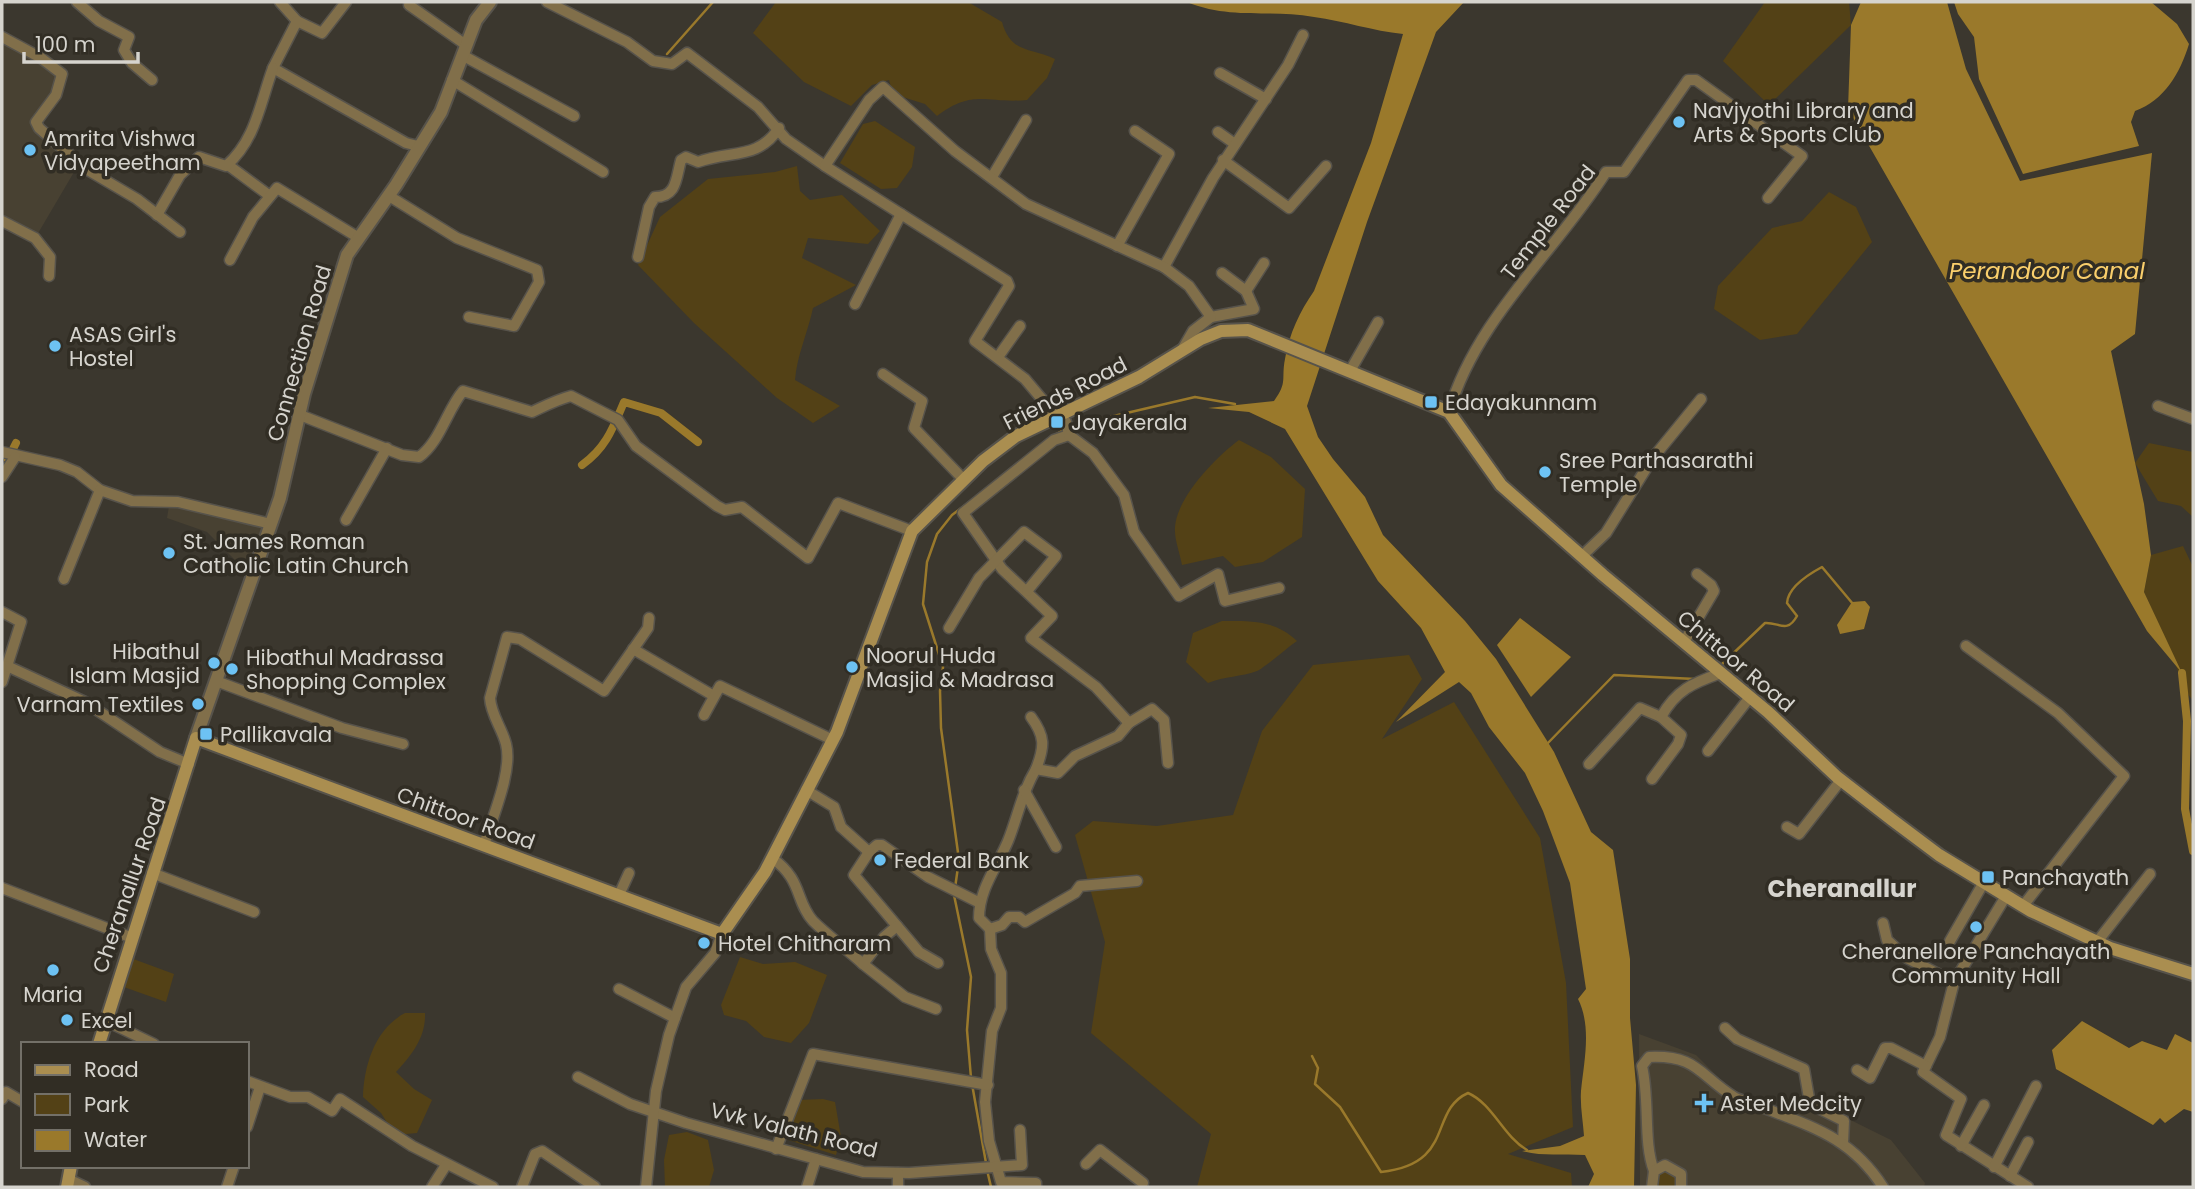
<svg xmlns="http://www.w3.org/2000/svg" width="2195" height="1189" font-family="Poppins,sans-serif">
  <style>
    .built { fill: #484132 }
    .green { fill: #534116 }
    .water { fill: #9a792b }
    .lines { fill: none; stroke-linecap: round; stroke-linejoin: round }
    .stream { stroke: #9a792b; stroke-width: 2.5 }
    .canal { stroke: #9a792b; stroke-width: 8 }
    .minor-casing { stroke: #57534b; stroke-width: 13 }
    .tertiary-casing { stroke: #57534b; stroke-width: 16 }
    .secondary-casing { stroke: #57534b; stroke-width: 16 }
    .minor { stroke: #816f4a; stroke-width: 10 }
    .tertiary { stroke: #816f4a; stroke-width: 12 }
    .secondary { stroke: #aa8e50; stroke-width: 12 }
    .poi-dot { fill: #6dc2f3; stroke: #312d24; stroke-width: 2.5 }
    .labels { text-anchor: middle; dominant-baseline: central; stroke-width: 7; stroke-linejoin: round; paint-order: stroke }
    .poi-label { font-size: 21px; fill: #d6d4ce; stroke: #312d24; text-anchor: start }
    .street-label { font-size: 21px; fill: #d6d4ce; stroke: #312d24 }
    .water-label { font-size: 23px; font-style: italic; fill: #facf6c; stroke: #312d24 }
    .quarter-label { font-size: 24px; font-weight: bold; fill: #d6d4ce; stroke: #312d24 }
  </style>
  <rect width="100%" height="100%" fill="#3b372e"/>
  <!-- built -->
  <g class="built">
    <polygon points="2,42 58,75 45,105 32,120 40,134 77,167 37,235 2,215"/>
    <polygon points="169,506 196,506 265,525 251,576 207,532 167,518"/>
    <polygon points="1639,1034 1696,1055 1733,1092 1790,1111 1800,1095 1891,1140 1925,1183 1924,1187 1640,1187"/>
  </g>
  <!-- green -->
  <g class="green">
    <path d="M776,2h192l34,20c9,32 28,25 53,37l-8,19 -20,22c-40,4 -53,-12 -90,16l-12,-12 -32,-10 -4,-14 -17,5 -21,21 -47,-24 -51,-49z"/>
    <polygon points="1765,2 1849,2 1851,25 1769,105 1723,61"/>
    <polygon points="875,121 915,147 912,167 897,188 881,189 840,163 863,124"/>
    <path d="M797,166l3,25 10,9 32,-5 38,36 -12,13 -60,-6 -6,20 54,27 -43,23c-5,24 -16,47 -18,72l45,26 -27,17 -36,-25 -83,-75 -56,-58 22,-48 48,-38 67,-7z"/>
    <polygon points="1829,192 1856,207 1872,242 1797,334 1760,340 1714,309 1718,286 1772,228 1802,221"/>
    <path d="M1239,440l32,17 34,32 -3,48 -39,25 -28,5 -12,-11 -41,9c-2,-12 -8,-26 -7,-38 2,-30 41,-70 64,-87z"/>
    <polygon points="2149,443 2193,452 2193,517 2181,506 2158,501 2135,463"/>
    <polygon points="2183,546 2193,567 2193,701 2183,687 2172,653 2144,592 2151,555"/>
    <path d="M1222,621c30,0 53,-1 75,20 -9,6 -34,28 -40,30 -16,6 -32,5 -49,12l-22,-21 7,-29z"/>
    <polygon points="1409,655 1422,679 1382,739 1454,702 1540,838 1566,983 1573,1127 1508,1154 1571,1173 1572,1187 1197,1187 1211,1134 1091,1033 1105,942 1075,835 1093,821 1157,826 1233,815 1262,731 1313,665"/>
    <polygon points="128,957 174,974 166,1002 121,986"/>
    <polygon points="740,957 763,964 795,962 827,975 809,1023 791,1043 764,1037 746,1021 724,1015 721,1005"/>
    <path d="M405,1013h20c1,24 -13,42 -29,59l18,17 18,11 -15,33 -22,2 -14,-22 -18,-16c1,-32 12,-68 42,-84z"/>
    <polygon points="823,1099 835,1102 841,1137 836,1155 785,1139 783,1131 798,1100"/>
    <polygon points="687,1132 708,1140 714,1170 709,1187 665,1187 664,1160 669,1135"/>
    <polygon points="1665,1170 1678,1177 1677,1187 1658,1187 1658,1174"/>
  </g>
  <!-- water -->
  <g class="water">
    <path d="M1187,2h277l-28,30 -69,190 -60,184 11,31 15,22 32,38 18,38 82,86 31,38 58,93 37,80 22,18 17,109v59l6,67 -2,102h-46l6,-13 -9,-19c-22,-2 -42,2 -63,-4l38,-5 24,-10c-1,-15 -4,-30 -3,-45 3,-30 11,-64 -3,-92l8,-10 -16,-106 -27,-72 -18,-38 -36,-46 -18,-34 -12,-11 -63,40 49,-50 -24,-44 -43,-47 -93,-152 -36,-17 -41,-4 66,-7c14,-19 7,-22 11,-42 4,-25 15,-48 29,-68l57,-148 32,-109c-30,-3 -59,-13 -89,-17 -46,-8 -83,3 -127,-15z"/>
    <polygon points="1861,2 1947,2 1966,69 2020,181 2152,153 2135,334 2111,351 2144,504 2151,555 2144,592 2182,673 2147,631 1848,109 1851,25"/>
    <path d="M1954,2h197l26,22 12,20c-9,29 -24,56 -54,67l-4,11 8,24 -116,28 -44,-95 -5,-42 -16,-23z"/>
    <polygon points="1865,601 1870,607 1864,629 1840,634 1837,625 1852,602"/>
    <polygon points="1520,618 1571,657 1531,697 1497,645"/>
    <polygon points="2082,1021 2129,1048 2142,1041 2167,1050 2175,1034 2193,1043 2193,1112 2184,1109 2165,1123 2160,1118 2153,1125 2056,1069 2052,1050"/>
  </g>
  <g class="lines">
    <!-- stream -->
    <g class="stream">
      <polyline points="667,54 713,2"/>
      <polyline points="1071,426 1195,397 1235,404"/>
      <polyline points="1053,436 1065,429"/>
      <polyline points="1003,475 1033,451"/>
      <path d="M1719,667l46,-44c14,-1 22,11 32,-7l-10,-13c1,-16 22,-29 35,-36l31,37"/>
      <polyline points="1546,745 1614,675 1695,679"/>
      <polyline points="955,888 959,860 941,728 940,691 943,667 923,604 927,562 937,534 952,515 976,497"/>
      <polyline points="954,895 971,977 967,1030 971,1078"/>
      <path d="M1312,1056l6,12 -3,16 25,23 41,65c75,-8 47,-61 87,-79 25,11 35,43 59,57"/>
      <polyline points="972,1084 986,1163"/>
      <polyline points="987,1170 991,1187"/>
    </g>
    <!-- canal -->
    <g class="canal">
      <polyline points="8,459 16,443"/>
      <path d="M582,465c24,-17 31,-37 42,-63l37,11 37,29"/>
      <polyline points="2182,673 2187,721 2185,809 2193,851"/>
    </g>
    <defs>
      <g id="minor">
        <polyline points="77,2 99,21 129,37 124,50 132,63 152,80"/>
        <polyline points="280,2 297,21"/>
        <polyline points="346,2 322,33 297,21 273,68 406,143 418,146"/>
        <polyline points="547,2 627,42 653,61 672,64 687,53 758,107 786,139 825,166"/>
        <polyline points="409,5 466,45"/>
        <polyline points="2,37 41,58 62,74 56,95 36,122 39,128 86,169 137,199 180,232"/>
        <polyline points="462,55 574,116"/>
        <polyline points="1220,73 1266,99"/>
        <polyline points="452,80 603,172"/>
        <polyline points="1218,132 1235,144"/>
        <polyline points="1223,160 1289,208 1326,166"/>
        <polyline points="228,165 270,196"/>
        <polyline points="992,177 1026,120"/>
        <polyline points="389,196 457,238 537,270 539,282 514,326 469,317"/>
        <path d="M157,215l23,-40 19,-18 27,9c30,-26 34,-63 47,-98"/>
        <polyline points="2,221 35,238 50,257 49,276"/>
        <polyline points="1117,246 1169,154 1135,131"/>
        <path d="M638,257l11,-50 6,-10c22,0 21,-19 26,-37l5,-3 12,5c33,-12 60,-2 81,-34"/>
        <polyline points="230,260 253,217 277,188 359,238"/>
        <polyline points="1164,267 1213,178 1288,65 1303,35"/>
        <polyline points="1246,291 1264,263"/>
        <polyline points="855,304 901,214"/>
        <polyline points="1211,317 1254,309 1246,291 1222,273"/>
        <polyline points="998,357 1020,326"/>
        <polyline points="1350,371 1378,322"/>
        <polyline points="883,374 922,401 914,428 964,480"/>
        <polyline points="2158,406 2193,419"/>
        <path d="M1449,412c26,-92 107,-161 157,-240h18l64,-92h8l106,76 -34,42"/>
        <path d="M300,415l102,40 17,2c21,-15 28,-47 44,-66l69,21c13,-6 24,-12 39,-16l47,24 18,26 81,60 8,4 17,-3 66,51 30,-55 74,28"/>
        <path d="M1060,415l6,7 3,13 -15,5 -91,73 39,56 50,47 -21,22 65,49 33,36 -11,13 -43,20 -17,17 -22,-4c-14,23 -18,47 -28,72 -11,26 -29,48 -29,77l11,11 12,-4 7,-8h10l6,5 50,-29 5,-7 57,-5"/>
        <polyline points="1057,417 1025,379 975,341 1009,286 1007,281 825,166 869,100 883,87 955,151 1026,204 1164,267 1189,286 1211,317 1193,331 1182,350"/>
        <polyline points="1069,435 1093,453 1124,495 1134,532 1179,596 1218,574 1225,601 1279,588"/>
        <polyline points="2,452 60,465 77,472 100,490 132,501 178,502 271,524"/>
        <polyline points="2,477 15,457"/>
        <polyline points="346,520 387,448"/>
        <polyline points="1583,555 1606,533 1652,459 1701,399"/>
        <polyline points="64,579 100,490"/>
        <polyline points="2,612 21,622 2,682"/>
        <polyline points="949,628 979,578 1024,532 1056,556 1027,591"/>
        <polyline points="1684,642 1714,591 1711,585 1697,574"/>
        <polyline points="1966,646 2058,713 2124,776 2023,906"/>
        <polyline points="633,649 714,696"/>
        <polyline points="7,666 85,702 160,752 189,764"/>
        <polyline points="216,681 342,728 403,744"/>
        <polyline points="704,715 720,686 833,740"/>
        <path d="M1031,717c14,19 14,29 5,52"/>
        <polyline points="1129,723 1152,709 1164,720 1168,763"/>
        <polyline points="1708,751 1750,697"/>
        <polyline points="1589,764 1640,708 1661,717"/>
        <path d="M1652,779l26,-35 3,-9 -20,-18c15,-27 32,-34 60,-44"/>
        <polyline points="806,790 834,807 841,827 869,852 877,845 882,845 928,877 980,903"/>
        <polyline points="1024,790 1056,847"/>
        <polyline points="1787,827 1799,834 1841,780"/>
        <path d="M484,845c8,-27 29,-74 22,-101 -4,-16 -15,-29 -16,-46l17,-61 13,2 84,52 44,-63 1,-10"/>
        <polyline points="869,852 854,875 919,952 938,963"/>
        <path d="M772,858c31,22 23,43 41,63 15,15 34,28 50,43"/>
        <polyline points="152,873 254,912"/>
        <polyline points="2,888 130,937"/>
        <polyline points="619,895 629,873"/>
        <polyline points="2006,896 1954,982 1940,1037 1923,1072 1961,1099 1946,1135 2028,1187"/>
        <polyline points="1883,923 1887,940 1907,958 1954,982"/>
        <polyline points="897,926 884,937 863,964 905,997 936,1009"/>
        <polyline points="990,929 991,949 1001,973 1001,1008 992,1031 985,1102 989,1141 1001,1182 1036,1183 1036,1187"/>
        <polyline points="1950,941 1984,882"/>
        <polyline points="2097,942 2150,874"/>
        <polyline points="619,989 675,1018"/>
        <polyline points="104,1020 154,1044"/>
        <polyline points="1725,1028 1737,1039 1804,1069 1810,1104 1844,1121 1843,1143"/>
        <polyline points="1857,1070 1870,1078 1885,1048 1891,1048 1926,1066"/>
        <polyline points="578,1077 630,1104 686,1123 863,1172 909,1173 1022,1165 1020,1130"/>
        <polyline points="247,1081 290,1097 308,1097 332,1111 340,1099 412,1146 493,1187"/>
        <polyline points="2,1099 6,1092 23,1102"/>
        <polyline points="247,1127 260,1087"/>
        <polyline points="1961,1146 1984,1105"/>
        <polyline points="776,1149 813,1054 988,1085"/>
        <polyline points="1086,1164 1100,1150 1143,1183"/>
        <polyline points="1994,1167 2036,1086"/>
        <path d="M1654,1171c-11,-29 -4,-70 -12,-105l7,-9c48,-2 49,17 85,40 7,4 17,5 25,9 53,21 92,31 124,81"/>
        <polyline points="898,1173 898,1187"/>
        <polyline points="2010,1176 2028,1142"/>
        <polyline points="68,1179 85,1187"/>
        <polyline points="227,1187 234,1166"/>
        <polyline points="432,1187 446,1165"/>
        <polyline points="522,1187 535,1154 542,1151 595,1187"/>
        <polyline points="646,1187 656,1091 669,1035 686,987 715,953 722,934"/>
        <polyline points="807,1187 816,1159"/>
        <polyline points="1652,1187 1654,1171 1665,1165 1681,1174 1681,1187"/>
      </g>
      <polyline id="tertiary" points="196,738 280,498 304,394 347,255 396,185 441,112 476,20 490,2"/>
      <g id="secondary">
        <polyline points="99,1044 196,738 722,934 765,872 837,732 912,531 983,461 1016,436 1139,377 1201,339 1221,331 1248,330 1449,412 1501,485 1603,575 1768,712 1837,777 1891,819 1939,855 2031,911 2110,948 2193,974"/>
        <polyline points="67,1187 71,1166"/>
      </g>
    </defs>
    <!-- minor casing -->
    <use href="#minor" class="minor-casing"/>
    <!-- tertiary casing -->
    <use href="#tertiary" class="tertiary-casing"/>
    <!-- secondary casing -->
    <use href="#secondary" class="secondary-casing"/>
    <!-- minor -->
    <use href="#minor" class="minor"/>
    <!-- tertiary -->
    <use href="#tertiary" class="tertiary"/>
    <!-- secondary -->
    <use href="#secondary" class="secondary"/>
  </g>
  <!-- markers -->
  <g class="poi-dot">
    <circle cx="1679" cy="122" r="7"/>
    <circle cx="30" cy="150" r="7"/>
    <circle cx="55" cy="346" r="7"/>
    <rect x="1424" y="395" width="14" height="14" rx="3.5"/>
    <rect x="1050" y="415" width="14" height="14" rx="3.5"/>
    <circle cx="1545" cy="472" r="7"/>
    <circle cx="169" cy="553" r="7"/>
    <circle cx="214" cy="663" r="7"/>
    <circle cx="852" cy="667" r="7"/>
    <circle cx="232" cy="669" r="7"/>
    <circle cx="198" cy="704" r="7"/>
    <rect x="199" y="727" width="14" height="14" rx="3.5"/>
    <circle cx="880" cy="860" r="7"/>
    <rect x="1981" y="870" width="14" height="14" rx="3.5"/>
    <circle cx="1976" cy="927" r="7"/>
    <circle cx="704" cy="943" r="7"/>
    <circle cx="53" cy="970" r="7"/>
    <circle cx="67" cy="1020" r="7"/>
    <path d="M1700.5 1092.5h7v7h7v7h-7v7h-7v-7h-7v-7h7z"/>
  </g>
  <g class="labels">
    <!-- poi labels -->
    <g class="poi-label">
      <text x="1693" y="110">Navjyothi Library and<tspan x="1693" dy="24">Arts &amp; Sports Club</tspan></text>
      <text x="44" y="138">Amrita Vishwa<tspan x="44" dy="24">Vidyapeetham</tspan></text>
      <text x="69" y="334">ASAS Girl's<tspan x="69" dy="24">Hostel</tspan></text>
      <text x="1445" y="402">Edayakunnam</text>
      <text x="1071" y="422">Jayakerala</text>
      <text x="1559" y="460">Sree Parthasarathi<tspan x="1559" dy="24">Temple</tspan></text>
      <text x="183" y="541">St. James Roman<tspan x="183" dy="24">Catholic Latin Church</tspan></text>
      <text x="200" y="651" text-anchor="end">Hibathul<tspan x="200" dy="24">Islam Masjid</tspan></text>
      <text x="866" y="655">Noorul Huda<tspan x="866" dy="24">Masjid &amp; Madrasa</tspan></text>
      <text x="246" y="657">Hibathul Madrassa<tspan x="246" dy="24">Shopping Complex</tspan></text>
      <text x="184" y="704" text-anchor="end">Varnam Textiles</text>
      <text x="220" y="734">Pallikavala</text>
      <text x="894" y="860">Federal Bank</text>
      <text x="2002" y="877">Panchayath</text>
      <text x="718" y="943">Hotel Chitharam</text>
      <text x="1976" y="951" text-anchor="middle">Cheranellore Panchayath<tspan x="1976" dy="24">Community Hall</tspan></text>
      <text x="53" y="994" text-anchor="middle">Maria</text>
      <text x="81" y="1020">Excel</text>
      <text x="1720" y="1103">Aster Medcity</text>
    </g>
    <!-- street labels -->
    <g class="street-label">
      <text transform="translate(1548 222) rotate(-52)">Temple Road</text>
      <text transform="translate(299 353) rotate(-74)">Connection Road</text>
      <text transform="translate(1065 393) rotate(-27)">Friends Road</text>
      <text transform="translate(1736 661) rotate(40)">Chittoor Road</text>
      <text transform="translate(466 818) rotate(20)">Chittoor Road</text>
      <text transform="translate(129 885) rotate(-71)">Cheranallur Road</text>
      <text transform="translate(794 1130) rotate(14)">Vvk Valath Road</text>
    </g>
    <!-- water labels -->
    <g class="water-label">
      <text x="2047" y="271">Perandoor Canal</text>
    </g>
    <!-- quarter labels -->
    <g class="quarter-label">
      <text x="1842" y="888">Cheranallur</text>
    </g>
  </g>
  <!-- border -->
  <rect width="2195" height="1189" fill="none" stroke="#d6d4ce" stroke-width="7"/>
  <!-- legend -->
  <rect x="21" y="1042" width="228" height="126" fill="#312d24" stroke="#737068" stroke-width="2"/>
  <rect x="35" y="1065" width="35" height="10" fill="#aa8e50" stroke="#737068" stroke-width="2"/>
  <text x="84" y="1077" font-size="21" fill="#d6d4ce">Road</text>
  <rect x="35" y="1094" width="35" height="21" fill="#534116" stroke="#737068" stroke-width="2"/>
  <text x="84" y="1112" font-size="21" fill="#d6d4ce">Park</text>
  <rect x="35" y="1130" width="35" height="21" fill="#9a792b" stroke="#737068" stroke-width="2"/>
  <text x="84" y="1147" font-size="21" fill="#d6d4ce">Water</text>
  <!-- scale -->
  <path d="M24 52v10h114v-10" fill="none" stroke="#d6d4ce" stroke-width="3.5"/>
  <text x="35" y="52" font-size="21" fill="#d6d4ce" stroke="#312d24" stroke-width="5" paint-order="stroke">100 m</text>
</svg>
